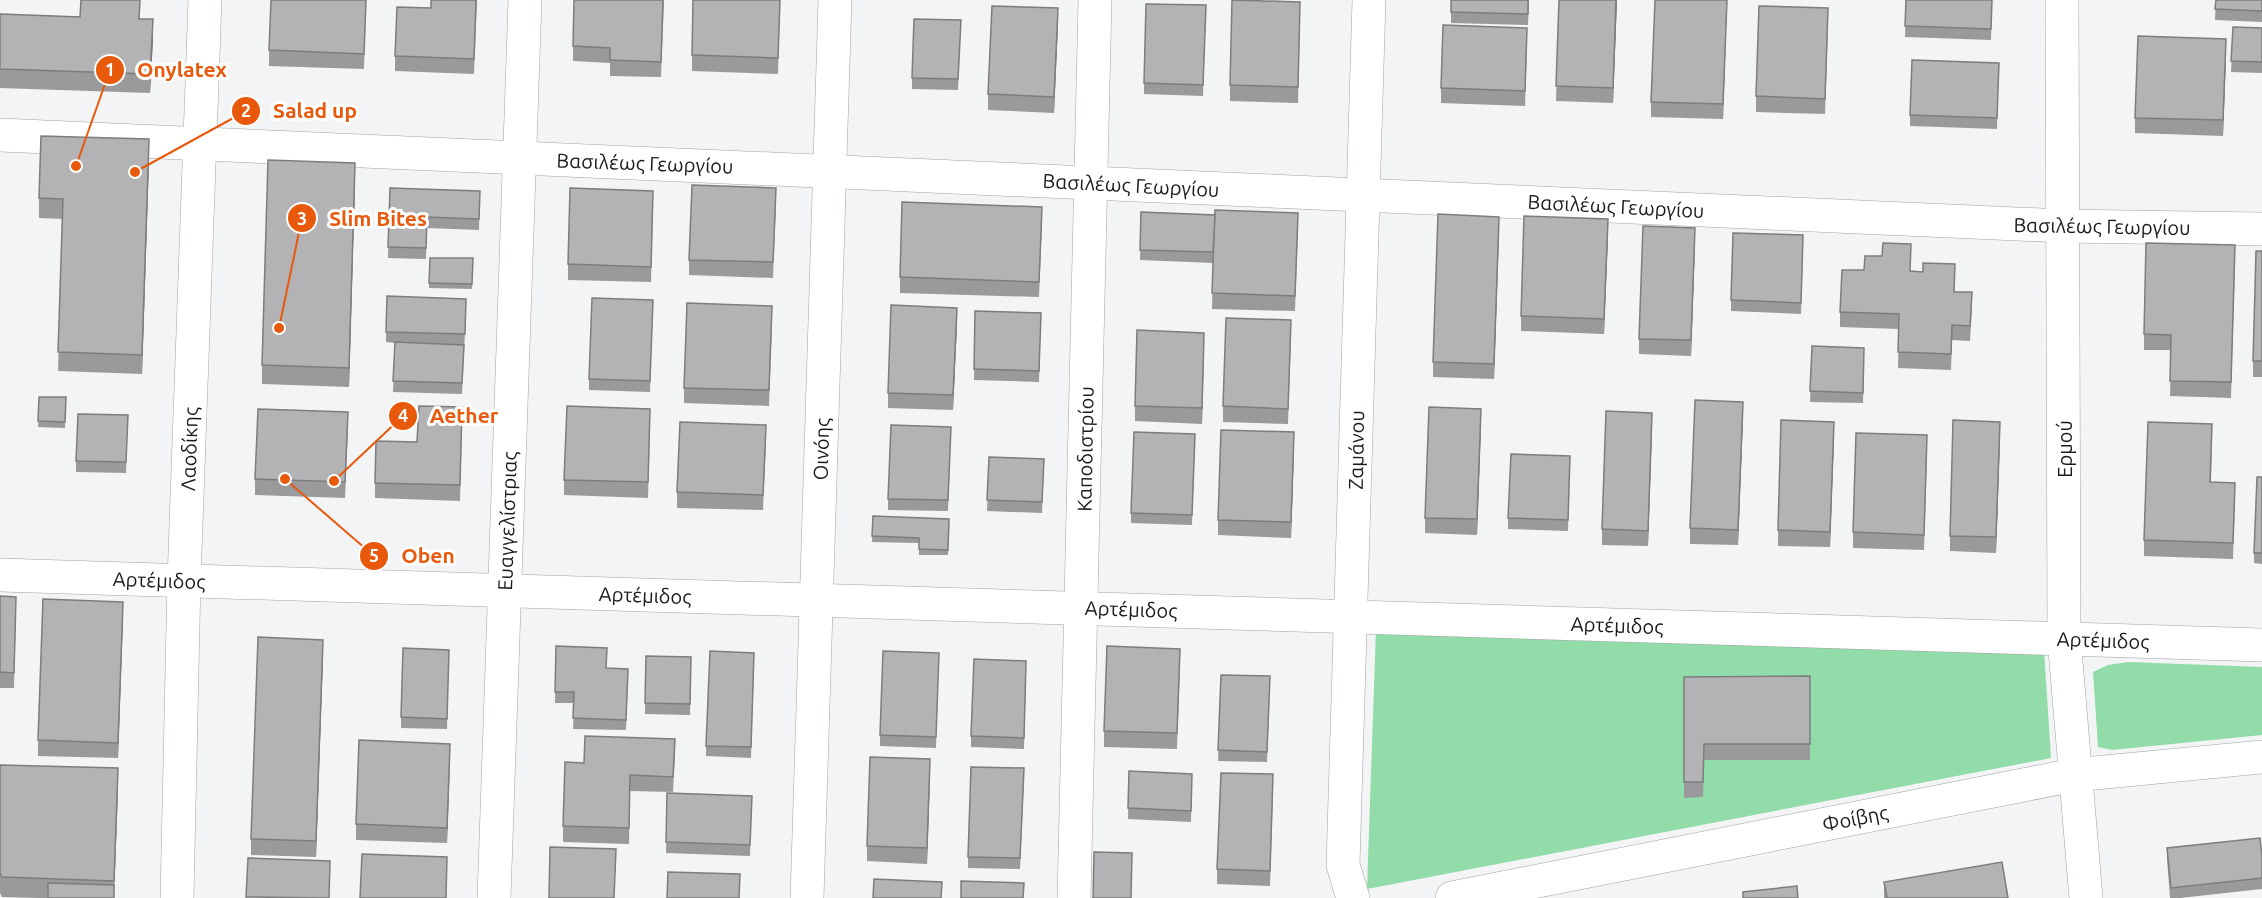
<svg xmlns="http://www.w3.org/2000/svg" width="2262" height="898" font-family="Ubuntu,sans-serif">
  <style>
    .green { fill: #91dca9 }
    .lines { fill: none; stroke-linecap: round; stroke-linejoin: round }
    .street-casing { stroke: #a1a2a3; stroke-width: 34 }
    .secondary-casing { stroke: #a1a2a3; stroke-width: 34 }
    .street { stroke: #fff; stroke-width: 33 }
    .secondary { stroke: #fff; stroke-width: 33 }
    .wall { fill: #9a9a9c }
    .shaded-wall { fill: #7d7d7f }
    .building { fill: #b3b3b5; stroke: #7d7d7f; stroke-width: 1.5 }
    .labels { text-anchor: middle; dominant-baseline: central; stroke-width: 6; stroke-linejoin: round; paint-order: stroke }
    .street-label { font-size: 20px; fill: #1a1b1b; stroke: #fff }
    .leader { fill: none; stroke: #e8590c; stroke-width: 2 }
    .callout-dot { fill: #e8590c; stroke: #fff; stroke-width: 2 }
    .mark-label { font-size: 18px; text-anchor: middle; font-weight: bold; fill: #fff }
    .callout-label { font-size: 21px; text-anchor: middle; font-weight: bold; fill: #e8590c; stroke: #fff; stroke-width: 6; stroke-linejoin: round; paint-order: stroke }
  </style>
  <rect width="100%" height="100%" fill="#f3f4f5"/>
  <!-- green -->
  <g class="green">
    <polygon points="1376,629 2044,650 2051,758 1367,889"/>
    <polygon points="2128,662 2262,667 2262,735 2112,750 2098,747 2093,672 2108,665"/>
  </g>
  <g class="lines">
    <defs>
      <g id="street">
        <polyline points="2062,0 2064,638 2086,898"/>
        <polyline points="0,135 2064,226 2262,229"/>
        <polyline points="177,898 184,580 205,0"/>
        <polyline points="494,898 525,0"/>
        <polyline points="807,898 835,0"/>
        <polyline points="1074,898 1095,0"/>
      </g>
      <g id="secondary">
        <polyline points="0,575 2262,645"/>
        <polyline points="1353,898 1343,865 1369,0"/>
        <polyline points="1452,898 2074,775 2262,757"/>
      </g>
    </defs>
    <!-- street casing -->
    <use href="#street" class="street-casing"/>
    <!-- secondary casing -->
    <use href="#secondary" class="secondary-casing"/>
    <!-- street -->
    <use href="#street" class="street"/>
    <!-- secondary -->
    <use href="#secondary" class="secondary"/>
  </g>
  <!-- wall -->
  <g class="wall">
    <polygon points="366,0 364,69 269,66 269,50"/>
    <polygon points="431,0 477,0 474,74 395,71 395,56 431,8"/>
    <polygon points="664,0 661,77 610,76 610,63 573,61 573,46"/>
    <polygon points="780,0 778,74 692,71 692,55"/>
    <polygon points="1451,0 1529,0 1528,25 1451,23"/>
    <polygon points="1559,0 1617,0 1613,103 1556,101"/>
    <polygon points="1727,0 1723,119 1651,117 1651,102"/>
    <polygon points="1906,0 1992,0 1991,40 1905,37"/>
    <polygon points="2216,0 2262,0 2262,22 2215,20"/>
    <polygon points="1206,5 1203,96 1144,94 1144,83"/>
    <polygon points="0,14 140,19 153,39 150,93 0,88"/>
    <polygon points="1300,17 1298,103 1230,101 1230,85"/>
    <polygon points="961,20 958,90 912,89 912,78"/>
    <polygon points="1058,23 1054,113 988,110 988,94"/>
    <polygon points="1828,24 1825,114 1756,112 1756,96"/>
    <polygon points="2233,27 2262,28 2262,73 2231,72"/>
    <polygon points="1527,43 1525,106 1441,103 1441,88"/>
    <polygon points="2226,55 2223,136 2135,133 2135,118"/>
    <polygon points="1999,63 1997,129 1910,126 1910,115"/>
    <polygon points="149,159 142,374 58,371 62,219 39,218 39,198"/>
    <polygon points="355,182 349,387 262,384 262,365"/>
    <polygon points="390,188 480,191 479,230 427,228 426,259 388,258"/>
    <polygon points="776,204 773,278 689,275 689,260"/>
    <polygon points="653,206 651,282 568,280 568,264"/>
    <polygon points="1141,212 1215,215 1298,228 1295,311 1212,309 1213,263 1140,260"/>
    <polygon points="1042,223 1039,297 900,293 900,277"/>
    <polygon points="1499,232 1494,379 1433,377 1433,362"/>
    <polygon points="1608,235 1604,334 1521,331 1521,316"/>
    <polygon points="1695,243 1691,356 1639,354 1639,339"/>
    <polygon points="1803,246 1801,314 1731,311 1731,300"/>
    <polygon points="2262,251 2262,377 2253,377 2253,361"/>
    <polygon points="430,258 473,258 472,289 429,288"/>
    <polygon points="2235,261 2231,398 2170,396 2171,350 2144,350 2144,334"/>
    <polygon points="1910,271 1955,292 1972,308 1970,341 1952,340 1951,370 1898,368 1899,329 1840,327 1840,312"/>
    <polygon points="653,300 650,392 589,390 589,379"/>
    <polygon points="466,310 462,394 393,392 395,343 386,342 386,332"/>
    <polygon points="975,311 1041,313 1039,382 974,380"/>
    <polygon points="772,321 769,406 684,403 684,388"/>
    <polygon points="957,323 953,410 888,408 888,393"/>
    <polygon points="1291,336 1288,424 1223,422 1223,406"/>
    <polygon points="1812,346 1864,358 1863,403 1810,402"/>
    <polygon points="1204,348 1202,424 1135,421 1135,406"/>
    <polygon points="39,397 66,397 65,428 38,427"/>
    <polygon points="128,415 126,473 76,472 76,461"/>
    <polygon points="1743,417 1738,545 1690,544 1690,528"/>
    <polygon points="462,423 460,501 375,498 375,483 417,442"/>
    <polygon points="1481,424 1477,535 1425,533 1425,518"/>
    <polygon points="650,425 648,498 564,495 564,480"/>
    <polygon points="348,427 345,498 255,495 255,479"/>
    <polygon points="951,427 948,511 888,510 888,499"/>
    <polygon points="1652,428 1648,546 1602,545 1602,529"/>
    <polygon points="1195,434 1192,525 1131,523 1131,513"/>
    <polygon points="1834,437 1830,547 1778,546 1778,530"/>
    <polygon points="2000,437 1996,553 1950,551 1950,536"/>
    <polygon points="2212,439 2211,482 2235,498 2233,559 2144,556 2144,540"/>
    <polygon points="766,441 763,510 677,508 677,492"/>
    <polygon points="1294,448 1291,538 1218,535 1218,520"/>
    <polygon points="1927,451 1924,550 1853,548 1853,532"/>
    <polygon points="1570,456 1568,531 1508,529 1508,518"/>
    <polygon points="989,457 1044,459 1042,513 987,511"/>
    <polygon points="2262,477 2262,564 2254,563 2254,553"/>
    <polygon points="873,516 949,519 948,555 919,555 919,543 872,542"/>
    <polygon points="0,596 16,612 14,688 0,688"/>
    <polygon points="123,617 118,758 38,756 38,740"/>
    <polygon points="556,646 606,668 628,680 626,730 573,729 574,703 555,703"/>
    <polygon points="449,650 447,729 401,728 401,717"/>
    <polygon points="939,653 936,748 880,746 880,735"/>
    <polygon points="323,655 316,857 251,855 251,839"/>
    <polygon points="646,656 691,657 690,715 645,714"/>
    <polygon points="754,664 751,758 706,756 706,746"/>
    <polygon points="1180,665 1177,749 1104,747 1104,731"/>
    <polygon points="1026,672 1024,749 971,747 971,736"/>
    <polygon points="1221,675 1270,676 1267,762 1218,761"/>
    <polygon points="1810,676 1810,760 1704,760 1703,797 1684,798 1684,677"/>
    <polygon points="675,754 673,792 630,791 629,844 563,842 563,826 584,763"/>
    <polygon points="450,759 447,843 356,840 356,824"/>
    <polygon points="0,765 118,788 114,898 40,898 2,897 0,893"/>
    <polygon points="1129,771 1192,774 1191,822 1128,819"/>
    <polygon points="930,775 927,864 867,861 867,846"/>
    <polygon points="1024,779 1020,869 968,868 968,857"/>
    <polygon points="1273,790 1270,886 1217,884 1217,869"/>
    <polygon points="667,793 752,796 750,856 666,853"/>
    <polygon points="2167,848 2262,855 2262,889 2180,898 2170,898 2167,859"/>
    <polygon points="1884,882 2008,898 1884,898"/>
  </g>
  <!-- shaded-wall -->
  <g class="shaded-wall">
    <polygon points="1616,0 1617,0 1613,103 1613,88"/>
    <polygon points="1727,0 1723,119 1723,104"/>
    <polygon points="1058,8 1058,23 1054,113 1054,97"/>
    <polygon points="153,19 153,39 150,93 150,74"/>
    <polygon points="2226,39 2226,55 2223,136 2223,120"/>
    <polygon points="149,139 149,159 142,374 142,355"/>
    <polygon points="355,163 355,182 349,387 349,368"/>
    <polygon points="1499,217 1499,232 1494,379 1494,364"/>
    <polygon points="1608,219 1608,235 1604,334 1604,319"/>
    <polygon points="1695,228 1695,243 1691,356 1691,340"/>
    <polygon points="957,308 957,323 953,410 953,395"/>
    <polygon points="1204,333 1204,348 1202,424 1202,408"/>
    <polygon points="1743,402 1743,417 1738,545 1738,530"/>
    <polygon points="1481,409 1481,424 1477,535 1477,519"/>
    <polygon points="1652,413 1652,428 1648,546 1648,531"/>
    <polygon points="1834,422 1834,437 1830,547 1830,532"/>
    <polygon points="2000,422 2000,437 1996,553 1996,537"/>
    <polygon points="1294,432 1294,448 1291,538 1291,522"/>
    <polygon points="123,602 123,617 118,758 118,743"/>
    <polygon points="323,640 323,655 316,857 316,841"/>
    <polygon points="450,744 450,759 447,843 447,828"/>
    <polygon points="930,759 930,775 927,864 927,848"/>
    <polygon points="118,768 118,788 114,898"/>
  </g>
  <!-- building -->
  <g class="building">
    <polygon points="81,0 140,0 139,19 153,19 150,74 0,69 0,14 80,17"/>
    <polygon points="271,0 366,0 364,54 269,50"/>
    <polygon points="431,0 476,0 474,59 395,56 397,7 431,8"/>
    <polygon points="574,0 663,0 661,62 610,60 610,48 573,46"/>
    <polygon points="693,0 780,0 778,58 692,55"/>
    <polygon points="1232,0 1300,2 1298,87 1230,85"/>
    <polygon points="1451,0 1528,0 1528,14 1451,12"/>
    <polygon points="1559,0 1616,0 1613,88 1556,86"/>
    <polygon points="1655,0 1727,0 1723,104 1651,102"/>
    <polygon points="1906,0 1992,0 1991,29 1905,26"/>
    <polygon points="2216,0 2262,0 2262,11 2215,9"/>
    <polygon points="1146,4 1206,5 1203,85 1144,83"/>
    <polygon points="992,6 1058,8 1054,97 988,94"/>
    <polygon points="1759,6 1828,8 1825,99 1756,96"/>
    <polygon points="914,19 961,20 958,79 912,78"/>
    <polygon points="1443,25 1527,28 1525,91 1441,88"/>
    <polygon points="2233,27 2262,28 2262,62 2231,61"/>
    <polygon points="2138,36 2226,39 2223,120 2135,118"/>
    <polygon points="1912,60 1999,63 1997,118 1910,115"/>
    <polygon points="41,136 149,139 142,355 58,352 63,199 39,198"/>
    <polygon points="268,160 355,163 349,368 262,365"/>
    <polygon points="692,185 776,188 773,262 689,260"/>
    <polygon points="390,188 480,191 479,219 427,217 426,248 388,247"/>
    <polygon points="570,188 653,191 651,267 568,264"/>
    <polygon points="902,202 1042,207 1039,282 900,277"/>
    <polygon points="1215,210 1298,213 1295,296 1212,293"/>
    <polygon points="1141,212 1215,215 1213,252 1140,250"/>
    <polygon points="1438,214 1499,217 1494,364 1433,362"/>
    <polygon points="1524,216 1608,219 1604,319 1521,316"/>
    <polygon points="1643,226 1695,228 1691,340 1639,339"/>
    <polygon points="1733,233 1803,235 1801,303 1731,300"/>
    <polygon points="1883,243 1911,244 1910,271 1923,272 1923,263 1955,264 1954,292 1972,292 1970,326 1952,325 1951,354 1898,352 1899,314 1840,312 1842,270 1864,270 1865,256 1882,256"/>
    <polygon points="2146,243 2235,245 2231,382 2170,381 2171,335 2144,334"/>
    <polygon points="2256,251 2262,251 2262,361 2253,361"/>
    <polygon points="430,258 473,258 472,284 429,283"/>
    <polygon points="387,296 466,299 465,334 386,332"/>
    <polygon points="592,298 653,300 650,381 589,379"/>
    <polygon points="687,303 772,306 769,390 684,388"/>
    <polygon points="891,305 957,308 953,395 888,393"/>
    <polygon points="975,311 1041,313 1039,371 974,369"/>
    <polygon points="1226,318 1291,320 1288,409 1223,406"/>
    <polygon points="1137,330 1204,333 1202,408 1135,406"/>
    <polygon points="395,342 464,345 462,383 393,381"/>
    <polygon points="1812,346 1864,348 1863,393 1810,391"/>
    <polygon points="39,397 66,397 65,422 38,421"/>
    <polygon points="1695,400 1743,402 1738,530 1690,528"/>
    <polygon points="419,406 462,407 460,485 375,483 376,441 417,442"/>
    <polygon points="567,406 650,409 648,482 564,480"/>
    <polygon points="1429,407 1481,409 1477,519 1425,518"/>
    <polygon points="258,409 348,412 345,482 255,479"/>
    <polygon points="1606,411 1652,413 1648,531 1602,529"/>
    <polygon points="78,414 128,415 126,462 76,461"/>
    <polygon points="1781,420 1834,422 1830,532 1778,530"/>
    <polygon points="1953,420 2000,422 1996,537 1950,536"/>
    <polygon points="680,422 766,425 763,495 677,492"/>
    <polygon points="2148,422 2212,424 2210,482 2235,483 2233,543 2144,540"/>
    <polygon points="891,425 951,427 948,500 888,499"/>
    <polygon points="1221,430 1294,432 1291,522 1218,520"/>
    <polygon points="1134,432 1195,434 1192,515 1131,513"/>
    <polygon points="1856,433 1927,435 1924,535 1853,532"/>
    <polygon points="1511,454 1570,456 1568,520 1508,518"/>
    <polygon points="989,457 1044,459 1042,502 987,500"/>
    <polygon points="2257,477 2262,477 2262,553 2254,553"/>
    <polygon points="873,516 949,519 948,550 919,549 919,538 872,536"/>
    <polygon points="0,596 16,597 14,673 0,672"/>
    <polygon points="43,599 123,602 118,743 38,740"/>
    <polygon points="258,637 323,640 316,841 251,839"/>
    <polygon points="556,646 607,648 606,668 628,669 626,720 573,718 574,692 555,692"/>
    <polygon points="1107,646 1180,649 1177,733 1104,731"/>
    <polygon points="403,648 449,650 447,719 401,717"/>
    <polygon points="710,651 754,653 751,747 706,746"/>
    <polygon points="883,651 939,653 936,737 880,735"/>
    <polygon points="646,656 691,657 690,704 645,703"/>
    <polygon points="974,659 1026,661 1024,738 971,736"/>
    <polygon points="1221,675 1270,676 1267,752 1218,750"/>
    <polygon points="1810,676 1810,744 1704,744 1703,782 1684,782 1684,677"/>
    <polygon points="585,736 675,739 673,777 630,775 629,828 563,826 565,762 584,763"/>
    <polygon points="359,740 450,744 447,828 356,824"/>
    <polygon points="870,757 930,759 927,848 867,846"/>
    <polygon points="0,765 118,768 114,881 2,877 0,873"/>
    <polygon points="971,767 1024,768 1020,858 968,857"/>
    <polygon points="1129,771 1192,774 1191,811 1128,808"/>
    <polygon points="1221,773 1273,774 1270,871 1217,869"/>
    <polygon points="667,793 752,796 750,845 666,842"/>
    <polygon points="2260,838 2262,855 2262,878 2171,888 2167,848"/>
    <polygon points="550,847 616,849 614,898 549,898"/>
    <polygon points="1094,852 1132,853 1131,898 1093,898"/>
    <polygon points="362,854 447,857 446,898 360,898"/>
    <polygon points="248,858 330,861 329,898 246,897"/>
    <polygon points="2002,862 2008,898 1887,898 1884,882"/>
    <polygon points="668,872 740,874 739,898 667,898"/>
    <polygon points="874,879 942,882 941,898 873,898"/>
    <polygon points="961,881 1024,883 1023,898 961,898"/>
    <polygon points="48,883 114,885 114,898 48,898"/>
    <polygon points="1797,886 1798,898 1743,898 1743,892"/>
  </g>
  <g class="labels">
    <!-- street labels -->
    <g class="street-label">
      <text transform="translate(645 163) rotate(2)">Βασιλέως Γεωργίου</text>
      <text transform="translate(1131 185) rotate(3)">Βασιλέως Γεωργίου</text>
      <text transform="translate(1616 206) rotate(3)">Βασιλέως Γεωργίου</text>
      <text transform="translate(2102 226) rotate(1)">Βασιλέως Γεωργίου</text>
      <text transform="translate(189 449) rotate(-88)">Λαοδίκης</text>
      <text transform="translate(821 449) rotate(-88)">Οινόης</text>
      <text transform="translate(1085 449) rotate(-89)">Καποδιστρίου</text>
      <text transform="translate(2064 449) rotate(-90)">Ερμού</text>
      <text transform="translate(1356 450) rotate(-89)">Ζαμάνου</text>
      <text transform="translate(507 521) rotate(-88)">Ευαγγελίστριας</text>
      <text transform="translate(159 580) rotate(2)">Αρτέμιδος</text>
      <text transform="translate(645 595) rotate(2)">Αρτέμιδος</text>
      <text transform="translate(1131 609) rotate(2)">Αρτέμιδος</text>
      <text transform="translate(1617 625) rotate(2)">Αρτέμιδος</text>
      <text transform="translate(2103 640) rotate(2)">Αρτέμιδος</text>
      <text transform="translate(1855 818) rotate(-11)">Φοίβης</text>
    </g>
  </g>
  <!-- callouts -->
  <path class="leader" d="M76 166L110 70M135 172L246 111M279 328L302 218M334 481L403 416M285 479L374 556"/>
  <g class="callout-dot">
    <circle cx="76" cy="166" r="6"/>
    <circle cx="135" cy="172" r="6"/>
    <circle cx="279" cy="328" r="6"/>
    <circle cx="334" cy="481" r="6"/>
    <circle cx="285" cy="479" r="6"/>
    <circle cx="110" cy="70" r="15"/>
    <circle cx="246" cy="111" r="15"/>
    <circle cx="302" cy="218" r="15"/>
    <circle cx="403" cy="416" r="15"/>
    <circle cx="374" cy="556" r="15"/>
  </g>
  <g class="mark-label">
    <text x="110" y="76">1</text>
    <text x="246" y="117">2</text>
    <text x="302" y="225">3</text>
    <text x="403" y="422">4</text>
    <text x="374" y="562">5</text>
  </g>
  <g class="callout-label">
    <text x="182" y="77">Onylatex</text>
    <text x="315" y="118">Salad up</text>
    <text x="378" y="226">Slim Bites</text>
    <text x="464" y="423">Aether</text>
    <text x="428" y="563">Oben</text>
  </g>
</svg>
